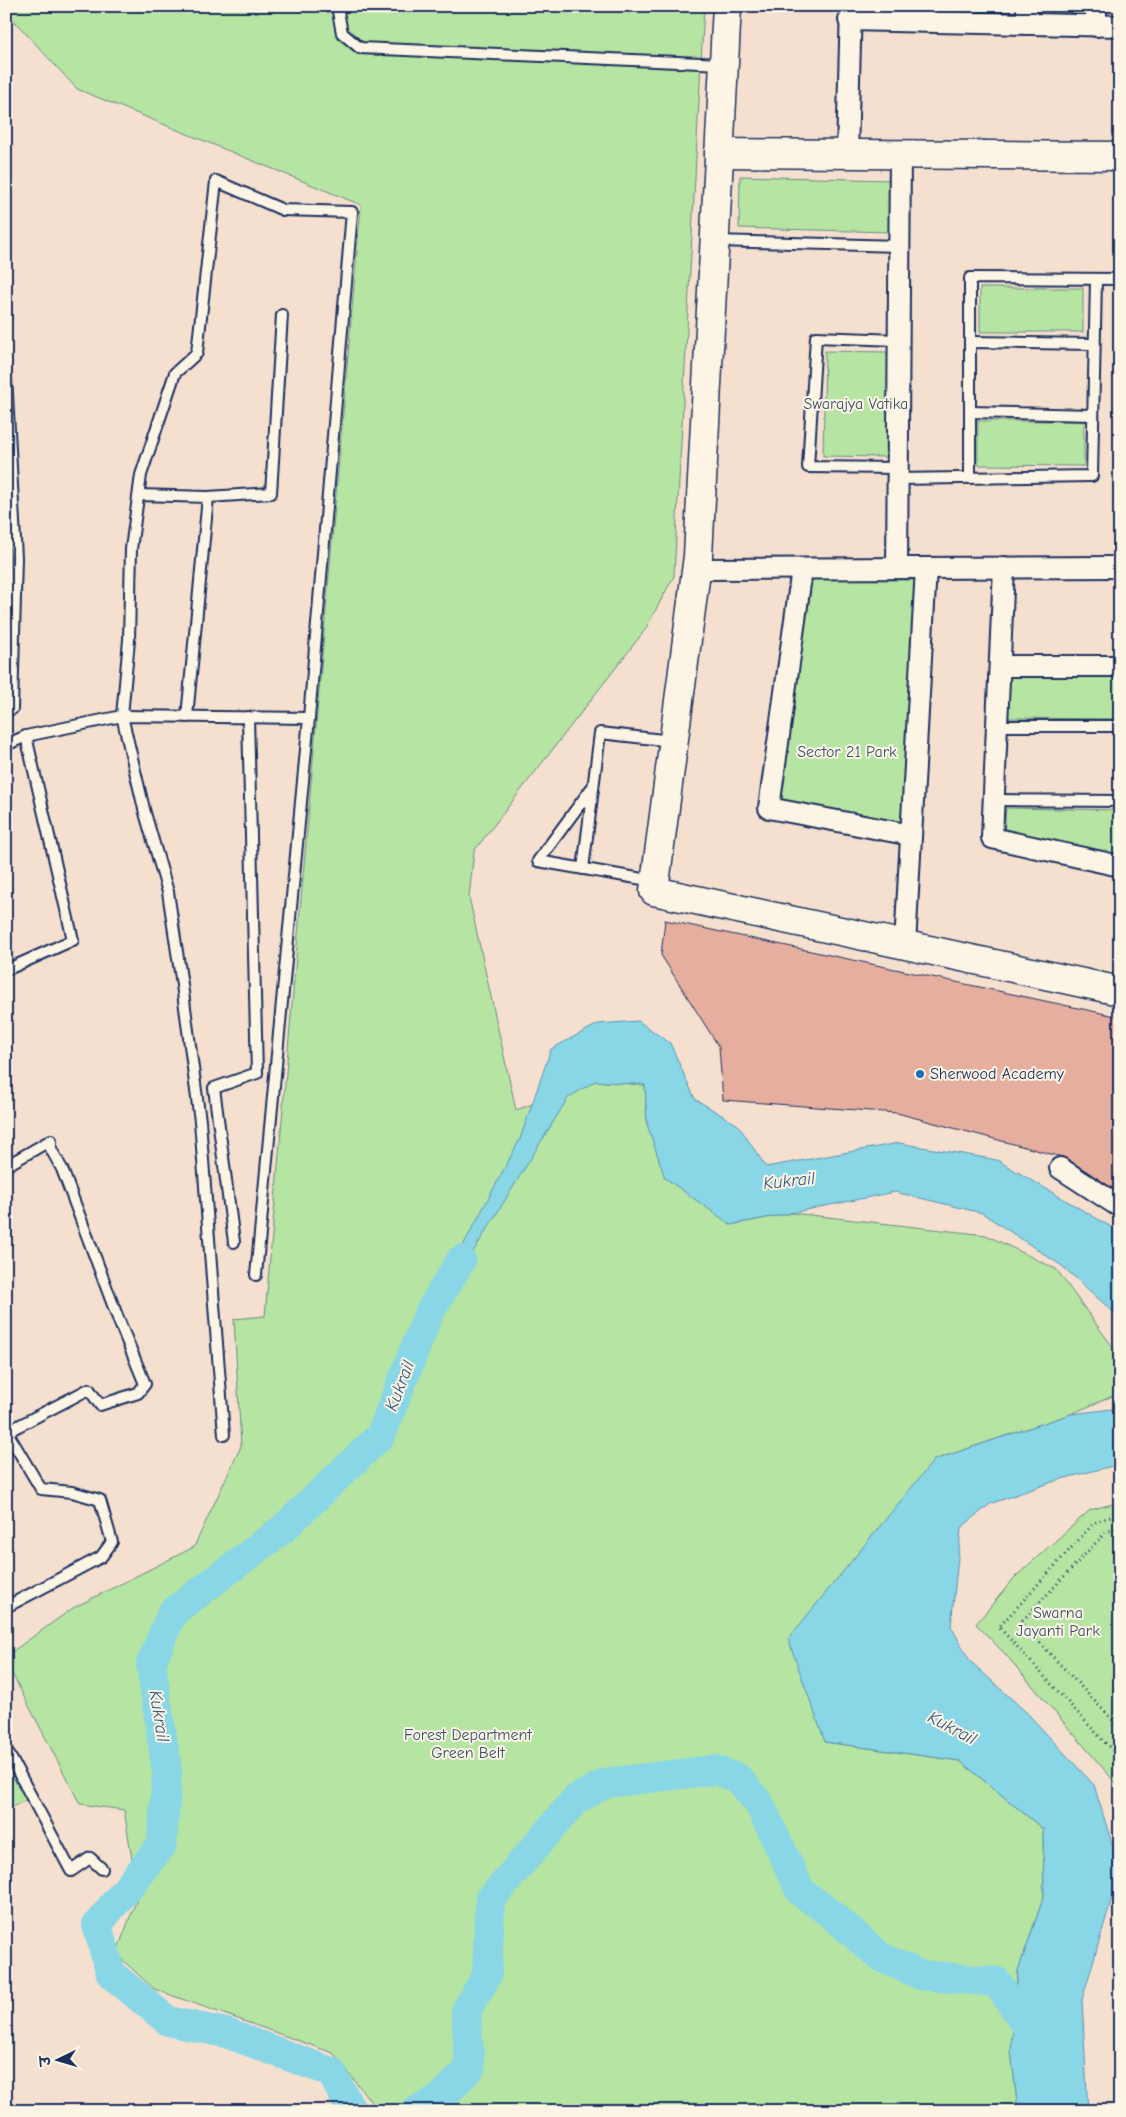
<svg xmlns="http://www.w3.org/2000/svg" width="1126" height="2117" font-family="'Comic Neue','Playpen Sans Deva',sans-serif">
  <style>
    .green { fill: #b6e4a3; stroke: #688a80 }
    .water { fill: #88d6e6; stroke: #5c93b0 }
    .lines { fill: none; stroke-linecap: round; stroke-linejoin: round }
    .river { stroke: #88d6e6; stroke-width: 30 }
    .building { fill: #e6ae9e; stroke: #1b2f5e }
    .lane-casing { stroke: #1b2f5e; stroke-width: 14 }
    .street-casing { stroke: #1b2f5e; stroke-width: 24 }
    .secondary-casing { stroke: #1b2f5e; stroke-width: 31 }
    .path { stroke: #1b2f5e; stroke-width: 3; stroke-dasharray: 1 4; stroke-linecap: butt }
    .lane { stroke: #fcf5e5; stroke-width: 10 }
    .street { stroke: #fcf5e5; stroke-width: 20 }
    .secondary { stroke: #fcf5e5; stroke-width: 28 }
    .poi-dot { fill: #1f6fb2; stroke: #fcf5e5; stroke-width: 2 }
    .labels { text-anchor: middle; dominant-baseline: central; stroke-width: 4; stroke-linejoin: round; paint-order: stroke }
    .park-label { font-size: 16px; fill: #3a536c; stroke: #fcf5e5 }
    .poi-label { font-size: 16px; fill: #1b2f5e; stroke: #fcf5e5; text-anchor: start }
    .water-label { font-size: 18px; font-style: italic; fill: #365980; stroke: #fcf5e5 }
  </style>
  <rect width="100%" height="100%" fill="#f5e0d0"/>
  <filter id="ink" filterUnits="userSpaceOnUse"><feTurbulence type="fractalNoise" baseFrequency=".02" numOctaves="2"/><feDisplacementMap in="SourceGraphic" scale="10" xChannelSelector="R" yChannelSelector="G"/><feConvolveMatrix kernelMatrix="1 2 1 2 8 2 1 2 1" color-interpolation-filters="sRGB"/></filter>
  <g filter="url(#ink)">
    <!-- green -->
    <g class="green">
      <polygon points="6,6 704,6 674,576 645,630 474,851 469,897 516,1110 595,1081 645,1085 647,1124 730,1225 792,1213 986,1235 1056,1269 1115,1350 1115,1395 1071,1414 934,1460 825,1742 960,1761 1043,1829 1044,1896 1018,1971 1011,2051 1018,2111 374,2111 372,2103 333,2053 154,1989 116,1954 138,1896 124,1810 80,1804 6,1662 6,1656 73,1608 194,1547 241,1446 234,1319 265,1316 361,205 77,89 6,12"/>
      <polygon points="1034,6 1084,6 1084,16 1034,14"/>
      <polygon points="740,176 891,180 890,232 739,228"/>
      <rect x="980" y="288" width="103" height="44"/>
      <polygon points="825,351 888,352 887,457 823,456"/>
      <polygon points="978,421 1084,421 1084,466 978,465"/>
      <polygon points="812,579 915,580 902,823 780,801"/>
      <polygon points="1007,676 1120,677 1120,719 1007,718"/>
      <polygon points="1006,808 1120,810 1120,857 1004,833"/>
      <polygon points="1120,1502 1120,1788 1005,1654 976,1624 1015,1577 1090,1510"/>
      <polygon points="6,1749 32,1797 6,1810"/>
    </g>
    <!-- water -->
    <g class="water">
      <polygon points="638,1021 670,1043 695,1099 738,1125 766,1167 899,1143 997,1160 1113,1228 1120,1233 1120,1318 1062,1266 982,1213 895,1192 731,1225 665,1178 647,1124 645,1085 595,1081 568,1098 457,1278 440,1295 449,1272 520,1139 551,1049 598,1024"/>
      <polygon points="1120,1408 1120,1464 1058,1480 990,1504 961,1528 951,1626 970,1661 1027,1713 1094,1785 1120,1870 1082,2000 1088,2111 1018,2111 1011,2051 1018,1971 1044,1896 1043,1829 960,1761 825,1742 788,1639 934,1460 1071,1414"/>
    </g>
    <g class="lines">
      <!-- river -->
      <g class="river">
        <polyline points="352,2111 331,2072 226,2033 168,2021 111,1974 97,1925 162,1845 167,1771 151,1664 172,1613 284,1528 381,1435 429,1313 461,1260"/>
        <polyline points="416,2111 439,2100 470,2068 466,2011 487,1975 490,1900 575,1800 606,1783 714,1770 738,1778 760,1805 801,1892 830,1913 879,1956 920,1975 997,1982 1034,2037 1036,2044"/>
      </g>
    </g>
    <!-- building -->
    <polygon class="building" points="665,920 1120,1017 1120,1193 1066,1158 897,1113 723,1100 719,1047 661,955"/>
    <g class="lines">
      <defs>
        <g id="lane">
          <polyline points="337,6 342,33 360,48 723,64"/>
          <polyline points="716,241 899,246"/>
          <polyline points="970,342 1094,344"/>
          <polyline points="6,376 16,558 12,709"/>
          <polyline points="970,412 1093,415"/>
          <polyline points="897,468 808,467 816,337 898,340"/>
          <polyline points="970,478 970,278 1120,279"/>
          <polyline points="897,479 1092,476 1096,279"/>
          <polyline points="139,495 208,497 187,717"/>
          <polyline points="208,497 271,493 282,315"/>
          <polyline points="997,726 1120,726"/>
          <polyline points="6,745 26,736 122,716 309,718"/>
          <polyline points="591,789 538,861 654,881"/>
          <polyline points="994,800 1120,801"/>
          <polyline points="583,869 600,733 672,741"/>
          <polyline points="6,970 73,940 26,736"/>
          <polyline points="6,1166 51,1140 51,1149 62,1169 119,1321 145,1384 138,1393 100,1405 89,1389 7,1432 41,1489 72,1492 100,1500 112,1542 101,1557 6,1607"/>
          <polyline points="234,1242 214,1088 257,1073 248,717"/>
          <polyline points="224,1435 200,1121 182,985 168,892 145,813 122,716 129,640 131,549 141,475 175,373 197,353 216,181 283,210 352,212 309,718 256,1275"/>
          <polyline points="6,1749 71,1871 90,1858 102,1869"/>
        </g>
        <g id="street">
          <polyline points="849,20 1120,26"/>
          <polyline points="1027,24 1027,6"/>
          <polyline points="1096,26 1096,6"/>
          <polyline points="847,154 851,6"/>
          <polyline points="1004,567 992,838 1120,866"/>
          <polyline points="897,568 900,154"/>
          <polyline points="696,569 1120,567"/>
          <polyline points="802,569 769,808 911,835"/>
          <polyline points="1000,666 1120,666"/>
          <polyline points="905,945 926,568"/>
          <polyline points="1060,1168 1120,1207"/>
        </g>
        <g id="secondary">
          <polyline points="727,6 698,556 654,891 1120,991"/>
          <polyline points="719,153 1120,156"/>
        </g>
      </defs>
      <!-- lane casing -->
      <use href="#lane" class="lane-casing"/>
      <!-- street casing -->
      <use href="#street" class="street-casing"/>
      <!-- secondary casing -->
      <use href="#secondary" class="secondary-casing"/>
      <!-- path -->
      <g class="path">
        <polyline points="1120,1515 1103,1519 1094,1523 999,1627 1120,1759"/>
        <polyline points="1120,1528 1106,1532 1023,1620 1023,1625 1120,1728"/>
      </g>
      <!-- lane -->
      <use href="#lane" class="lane"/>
      <!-- street -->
      <use href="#street" class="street"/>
      <!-- secondary -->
      <use href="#secondary" class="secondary"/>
    </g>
  </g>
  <!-- markers -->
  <circle class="poi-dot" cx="920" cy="1074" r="5"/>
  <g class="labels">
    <!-- park labels -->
    <g class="park-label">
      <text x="856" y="404">Swarajya Vatika</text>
      <text x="847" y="752">Sector 21 Park</text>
      <text x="1058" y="1613">Swarna<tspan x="1058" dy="18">Jayanti Park</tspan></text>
      <text x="468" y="1735">Forest Department<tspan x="468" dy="18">Green Belt</tspan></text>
    </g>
    <!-- poi labels -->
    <g class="poi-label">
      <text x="930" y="1074">Sherwood Academy</text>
    </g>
    <!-- water labels -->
    <g class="water-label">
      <text transform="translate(789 1181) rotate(-6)">Kukrail</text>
      <text transform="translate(400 1386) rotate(-69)">Kukrail</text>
      <text transform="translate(159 1716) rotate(81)">Kukrail</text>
      <text transform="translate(952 1728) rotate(28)">Kukrail</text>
    </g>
  </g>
  <!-- margin -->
  <rect width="1126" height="2117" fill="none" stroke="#fcf5e5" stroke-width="25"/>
  <rect x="12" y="12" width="1101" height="2092" fill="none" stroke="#1b2f5e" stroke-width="2" filter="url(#ink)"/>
  <!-- north arrow -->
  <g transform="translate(58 2060) rotate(265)" stroke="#fcf5e5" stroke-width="4" paint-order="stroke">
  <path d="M0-4L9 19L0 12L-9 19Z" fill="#1b2f5e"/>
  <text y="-8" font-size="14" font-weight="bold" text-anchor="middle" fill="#1b2f5e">उ</text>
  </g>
</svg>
